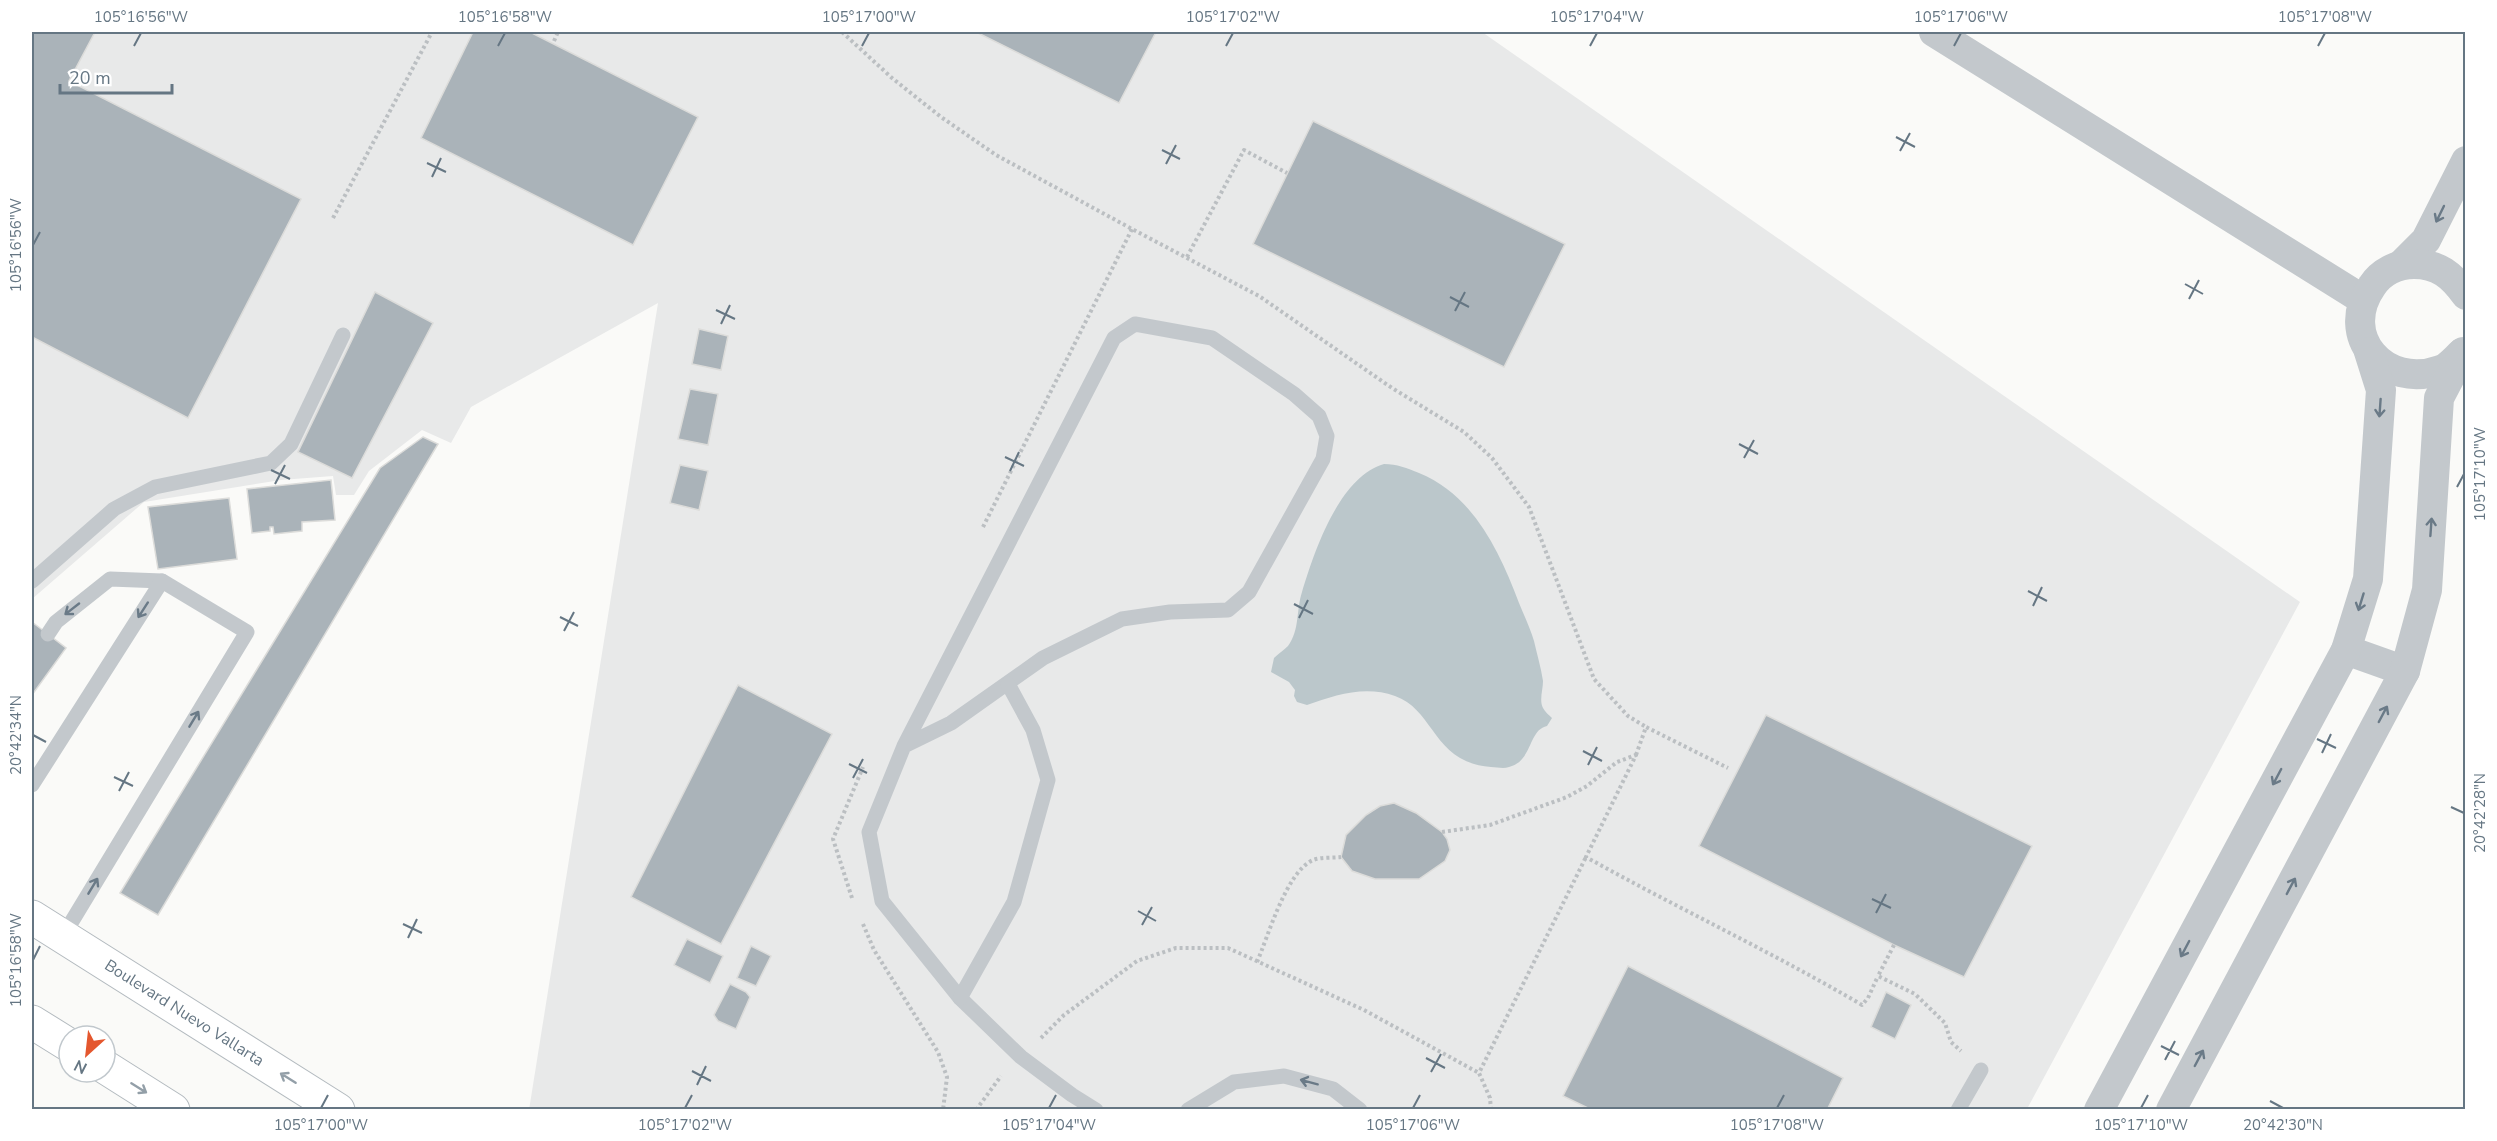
<svg xmlns="http://www.w3.org/2000/svg" width="2497" height="1141" font-family="'Nunito Sans',sans-serif">
  <style>
    .built { fill: #e8e9e9 }
    .water { fill: #bbc7cb }
    .building { fill: #aab3b9; stroke: #dcdcda; stroke-width: 1.5 }
    .lines { fill: none; stroke-linecap: round; stroke-linejoin: round }
    .secondary-casing { stroke: #b3babf; stroke-width: 35 }
    .path { stroke: #bbbfc2; stroke-width: 4; stroke-dasharray: 3 3; stroke-linecap: butt }
    .service { stroke: #c3c8cc; stroke-width: 15 }
    .minor { stroke: #c3c8cc; stroke-width: 30 }
    .secondary { stroke: #fff; stroke-width: 33 }
    .oneway { stroke: #6a7a87 }
    .oneway2 { stroke: #939fa8 }
    .ticks { fill: none; stroke: #657683; stroke-width: 2 }
    .labels { text-anchor: middle; dominant-baseline: central; stroke-width: 6; stroke-linejoin: round; paint-order: stroke }
    .street-label { font-size: 16px; fill: #657683; stroke: #fff }
    .neatline { fill: none; stroke: #657683; stroke-width: 2 }
    .ticks-label { font-size: 15px; text-anchor: middle; fill: #657683 }
  </style>
  <rect width="100%" height="100%" fill="#fafaf8"/>
  <!-- built -->
  <polygon class="built" points="32,32 1482,32 2300,602 2027,1109 529,1110 658,303 471,407 451,443 422,430 369,471 354,495 336,495 333,476 281,480 144,502 32,599"/>
  <!-- water -->
  <path class="water" d="M1384,464c13,0 23,4 35,9 54,22 80,77 100,130 5,12 11,25 15,38 3,13 7,27 9,40 0,9 -4,19 0,27 2,4 6,7 9,10l-5,8c-19,4 -14,35 -38,41 -6,2 -12,0 -18,0 -58,-4 -56,-57 -96,-71 -30,-11 -60,-1 -88,9l-10,-3 -3,-6 1,-6 -6,-8 -18,-10 3,-14c4,-4 10,-8 14,-12 12,-16 8,-36 14,-54 12,-40 37,-115 82,-128z"/>
  <!-- building -->
  <g class="building">
    <polygon points="32,32 95,32 69,81 301,199 188,418 32,337"/>
    <polygon points="473,32 530,32 698,117 633,245 421,138"/>
    <polygon points="976,32 1156,32 1119,103"/>
    <polygon points="1313,121 1565,244 1504,367 1253,244"/>
    <polygon points="375,292 433,323 352,478 298,452"/>
    <polygon points="699,329 728,336 721,370 692,364"/>
    <polygon points="690,389 718,394 708,445 678,439"/>
    <polygon points="423,437 438,444 158,915 120,893 380,468"/>
    <polygon points="680,465 708,471 699,510 670,503"/>
    <polygon points="331,480 335,520 302,522 302,531 274,534 273,527 270,527 270,531 252,533 247,489"/>
    <polygon points="229,498 237,559 158,569 148,507"/>
    <polygon points="32,622 66,648 32,695"/>
    <polygon points="738,685 832,734 721,944 631,897"/>
    <polygon points="1766,715 2032,846 1964,977 1894,945 1699,846"/>
    <polygon points="1394,803 1416,813 1442,832 1447,839 1450,850 1445,861 1419,879 1375,879 1352,871 1341,857 1346,835 1366,815 1380,806"/>
    <polygon points="687,939 723,956 710,983 674,965"/>
    <polygon points="751,946 771,956 756,986 737,978"/>
    <polygon points="1628,966 1843,1078 1827,1110 1592,1110 1563,1096"/>
    <polygon points="730,984 746,992 750,997 736,1029 718,1021 714,1015"/>
    <polygon points="1886,992 1911,1005 1895,1039 1871,1027"/>
  </g>
  <g class="lines">
    <defs>
      <g id="secondary">
        <path id="s1" d="M32,917l306,193"/>
        <polyline points="32,1022 69,1045"/>
        <polyline points="105,1067 173,1110"/>
      </g>
    </defs>
    <!-- secondary casing -->
    <use href="#secondary" class="secondary-casing"/>
    <!-- path -->
    <g class="path">
      <polyline points="842,32 892,78 941,117 996,155 1132,229 1259,296 1392,388 1464,432 1492,458 1529,507 1594,679 1628,716 1646,727"/>
      <polyline points="554,41 558,32"/>
      <polyline points="333,218 432,32"/>
      <polyline points="1187,257 1244,150 1287,173"/>
      <polyline points="983,527 1132,229"/>
      <polyline points="1636,755 1646,727 1728,768"/>
      <path d="M1442,832l48,-7 77,-28 20,-11 30,-24 19,-7 -50,102c91,51 186,95 276,148l6,-7 10,-22"/>
      <polyline points="852,898 833,839 863,767"/>
      <polyline points="863,924 874,950 938,1052 947,1077 943,1110"/>
      <polyline points="1894,945 1878,976 1915,994 1945,1023 1951,1042 1961,1051"/>
      <path d="M1257,962c11,-25 29,-90 56,-102 8,-3 19,-2 28,-3"/>
      <polyline points="1041,1038 1064,1015 1137,961 1176,948 1228,948 1364,1010 1479,1073"/>
      <polyline points="976,1110 1001,1076"/>
      <polyline points="1491,1110 1490,1098 1479,1073 1586,857"/>
    </g>
    <!-- service -->
    <g class="service">
      <polyline points="32,581 114,509 155,487 271,463 291,444 343,335"/>
      <polyline points="48,634 56,622 110,579 162,581"/>
      <polyline points="904,746 951,723 1043,658 1122,619 1170,612 1228,610 1249,592 1323,459 1327,436 1319,416 1294,394 1212,338 1135,324 1114,338 904,746 869,832 882,901 960,998 1021,1057 1072,1095 1096,1110"/>
      <polyline points="32,785 162,581 247,632 63,936"/>
      <polyline points="960,998 1014,902 1048,780 1033,730 1008,684"/>
      <polyline points="1188,1110 1234,1082 1284,1076 1333,1089 1360,1110"/>
      <polyline points="1958,1110 1981,1070"/>
    </g>
    <!-- minor -->
    <g class="minor">
      <polyline points="1934,32 2362,299"/>
      <polyline points="2402,264 2426,240 2466,161"/>
      <path d="M2462,353c-7,6 -14,15 -22,17 -55,20 -103,-34 -68,-84 9,-14 25,-22 42,-22 24,0 38,11 52,31"/>
      <polyline points="2346,650 2405,671"/>
      <polyline points="2099,1110 2346,650 2368,579 2381,390 2369,352"/>
      <polyline points="2171,1110 2405,671 2427,590 2439,398 2463,352"/>
    </g>
    <!-- secondary -->
    <use href="#secondary" class="secondary"/>
  </g>
  <!-- one-way arrows -->
  <defs><path id="oneway-shaft" d="M-6 0H5M1.5-3L5.5 0L1.5 3" fill="none" stroke-width="1.6" stroke-linecap="round" stroke-linejoin="round" transform="scale(1.5)"/></defs>
  <g class="oneway">
    <use href="#oneway-shaft" transform="translate(2440 214) rotate(116)"/>
    <use href="#oneway-shaft" transform="translate(2380 408) rotate(94)"/>
    <use href="#oneway-shaft" transform="translate(2431 527) rotate(-86)"/>
    <use href="#oneway-shaft" transform="translate(2361 602) rotate(107)"/>
    <use href="#oneway-shaft" transform="translate(72 609) rotate(142)"/>
    <use href="#oneway-shaft" transform="translate(143 610) rotate(123)"/>
    <use href="#oneway-shaft" transform="translate(2383 714) rotate(-62)"/>
    <use href="#oneway-shaft" transform="translate(194 719) rotate(-59)"/>
    <use href="#oneway-shaft" transform="translate(2277 777) rotate(118)"/>
    <use href="#oneway-shaft" transform="translate(93 886) rotate(-59)"/>
    <use href="#oneway-shaft" transform="translate(2291 886) rotate(-62)"/>
    <use href="#oneway-shaft" transform="translate(2185 949) rotate(118)"/>
    <use href="#oneway-shaft" transform="translate(2199 1058) rotate(-62)"/>
    <use href="#oneway-shaft" transform="translate(1309 1082) rotate(-165)"/>
  </g>
  <g class="oneway2">
    <use href="#oneway-shaft" transform="translate(288 1078) rotate(-148)"/>
    <use href="#oneway-shaft" transform="translate(139 1088) rotate(32)"/>
  </g>
  <!-- ticks -->
  <path class="ticks" d="M134,46l7,-13M498,46l7,-13M862,46l7,-13M1226,46l7,-13M1590,46l7,-13M1954,46l7,-13M2318,46l7,-13M1896,137l19,10M1162,150l18,9M1900,151l10,-18M427,163l19,9M1166,164l10,-19M432,177l9,-19M33,245l7,-13M2185,284l18,10M1450,297l19,10M2189,299l10,-19M716,310l19,9M1455,311l10,-19M721,324l9,-19M1739,444l19,10M1005,457l19,9M1744,458l10,-18M271,470l19,9M1010,471l9,-19M275,484l10,-19M2457,487l7,-13M2028,591l19,10M1294,604l19,10M2033,606l9,-19M560,617l18,9M1299,618l9,-18M564,631l10,-19M33,735l13,7M2317,739l19,9M1583,751l19,10M2322,753l9,-19M849,764l18,9M1588,765l9,-18M114,777l19,9M853,778l10,-19M119,791l10,-19M2451,807l13,6M1872,899l19,9M1138,911l18,10M1876,913l10,-19M403,924l19,9M1142,925l10,-18M408,938l9,-19M33,960l7,-14M2161,1046l18,9M1426,1058l19,10M2165,1060l10,-19M692,1071l19,10M1431,1072l10,-18M697,1085l9,-19M2270,1101l13,7M321,1108l7,-13M685,1108l7,-13M1049,1108l7,-13M1413,1108l7,-13M1777,1108l7,-13M2141,1108l7,-13"/>
  <g class="labels">
    <!-- street labels -->
    <g class="street-label">
      <text stroke="none"><textPath href="#s1" startOffset="180">Boulevard Nuevo Vallarta</textPath></text>
    </g>
  </g>
  <!-- border -->
  <rect width="2497" height="1141" fill="none" stroke="#ffffff" stroke-width="66"/>
  <!-- north arrow -->
  <g transform="translate(87 1054) rotate(207)"><circle r="28" fill="#ffffff" stroke="#c1c8cd" stroke-width="1.5"/>
  <path d="M0-4.5L10 22L0 15L-10 22Z" fill="#e4572e"/>
  <text y="-9" font-size="16" font-weight="bold" text-anchor="middle" fill="#657683">N</text>
  </g>
  <!-- scale -->
  <path d="M60 84v9h112v-9" fill="none" stroke="#657683" stroke-width="3"/>
  <text x="69" y="84" font-size="18" fill="#657683" stroke="#ffffff" stroke-width="4.5" paint-order="stroke">20 m</text>
  <rect x="33" y="33" width="2431" height="1075" class="neatline"/>
  <g class="ticks-label">
    <text x="141" y="22">105°16'56"W</text>
    <text x="505" y="22">105°16'58"W</text>
    <text x="869" y="22">105°17'00"W</text>
    <text x="1233" y="22">105°17'02"W</text>
    <text x="1597" y="22">105°17'04"W</text>
    <text x="1961" y="22">105°17'06"W</text>
    <text x="2325" y="22">105°17'08"W</text>
    <text transform="translate(16 245) rotate(-90)" y="5">105°16'56"W</text>
    <text transform="translate(2480 474) rotate(-90)" y="5">105°17'10"W</text>
    <text transform="translate(16 735) rotate(-90)" y="5">20°42'34"N</text>
    <text transform="translate(2480 813) rotate(-90)" y="5">20°42'28"N</text>
    <text transform="translate(16 960) rotate(-90)" y="5">105°16'58"W</text>
    <text x="321" y="1130">105°17'00"W</text>
    <text x="685" y="1130">105°17'02"W</text>
    <text x="1049" y="1130">105°17'04"W</text>
    <text x="1413" y="1130">105°17'06"W</text>
    <text x="1777" y="1130">105°17'08"W</text>
    <text x="2141" y="1130">105°17'10"W</text>
    <text x="2283" y="1130">20°42'30"N</text>
  </g>
</svg>
